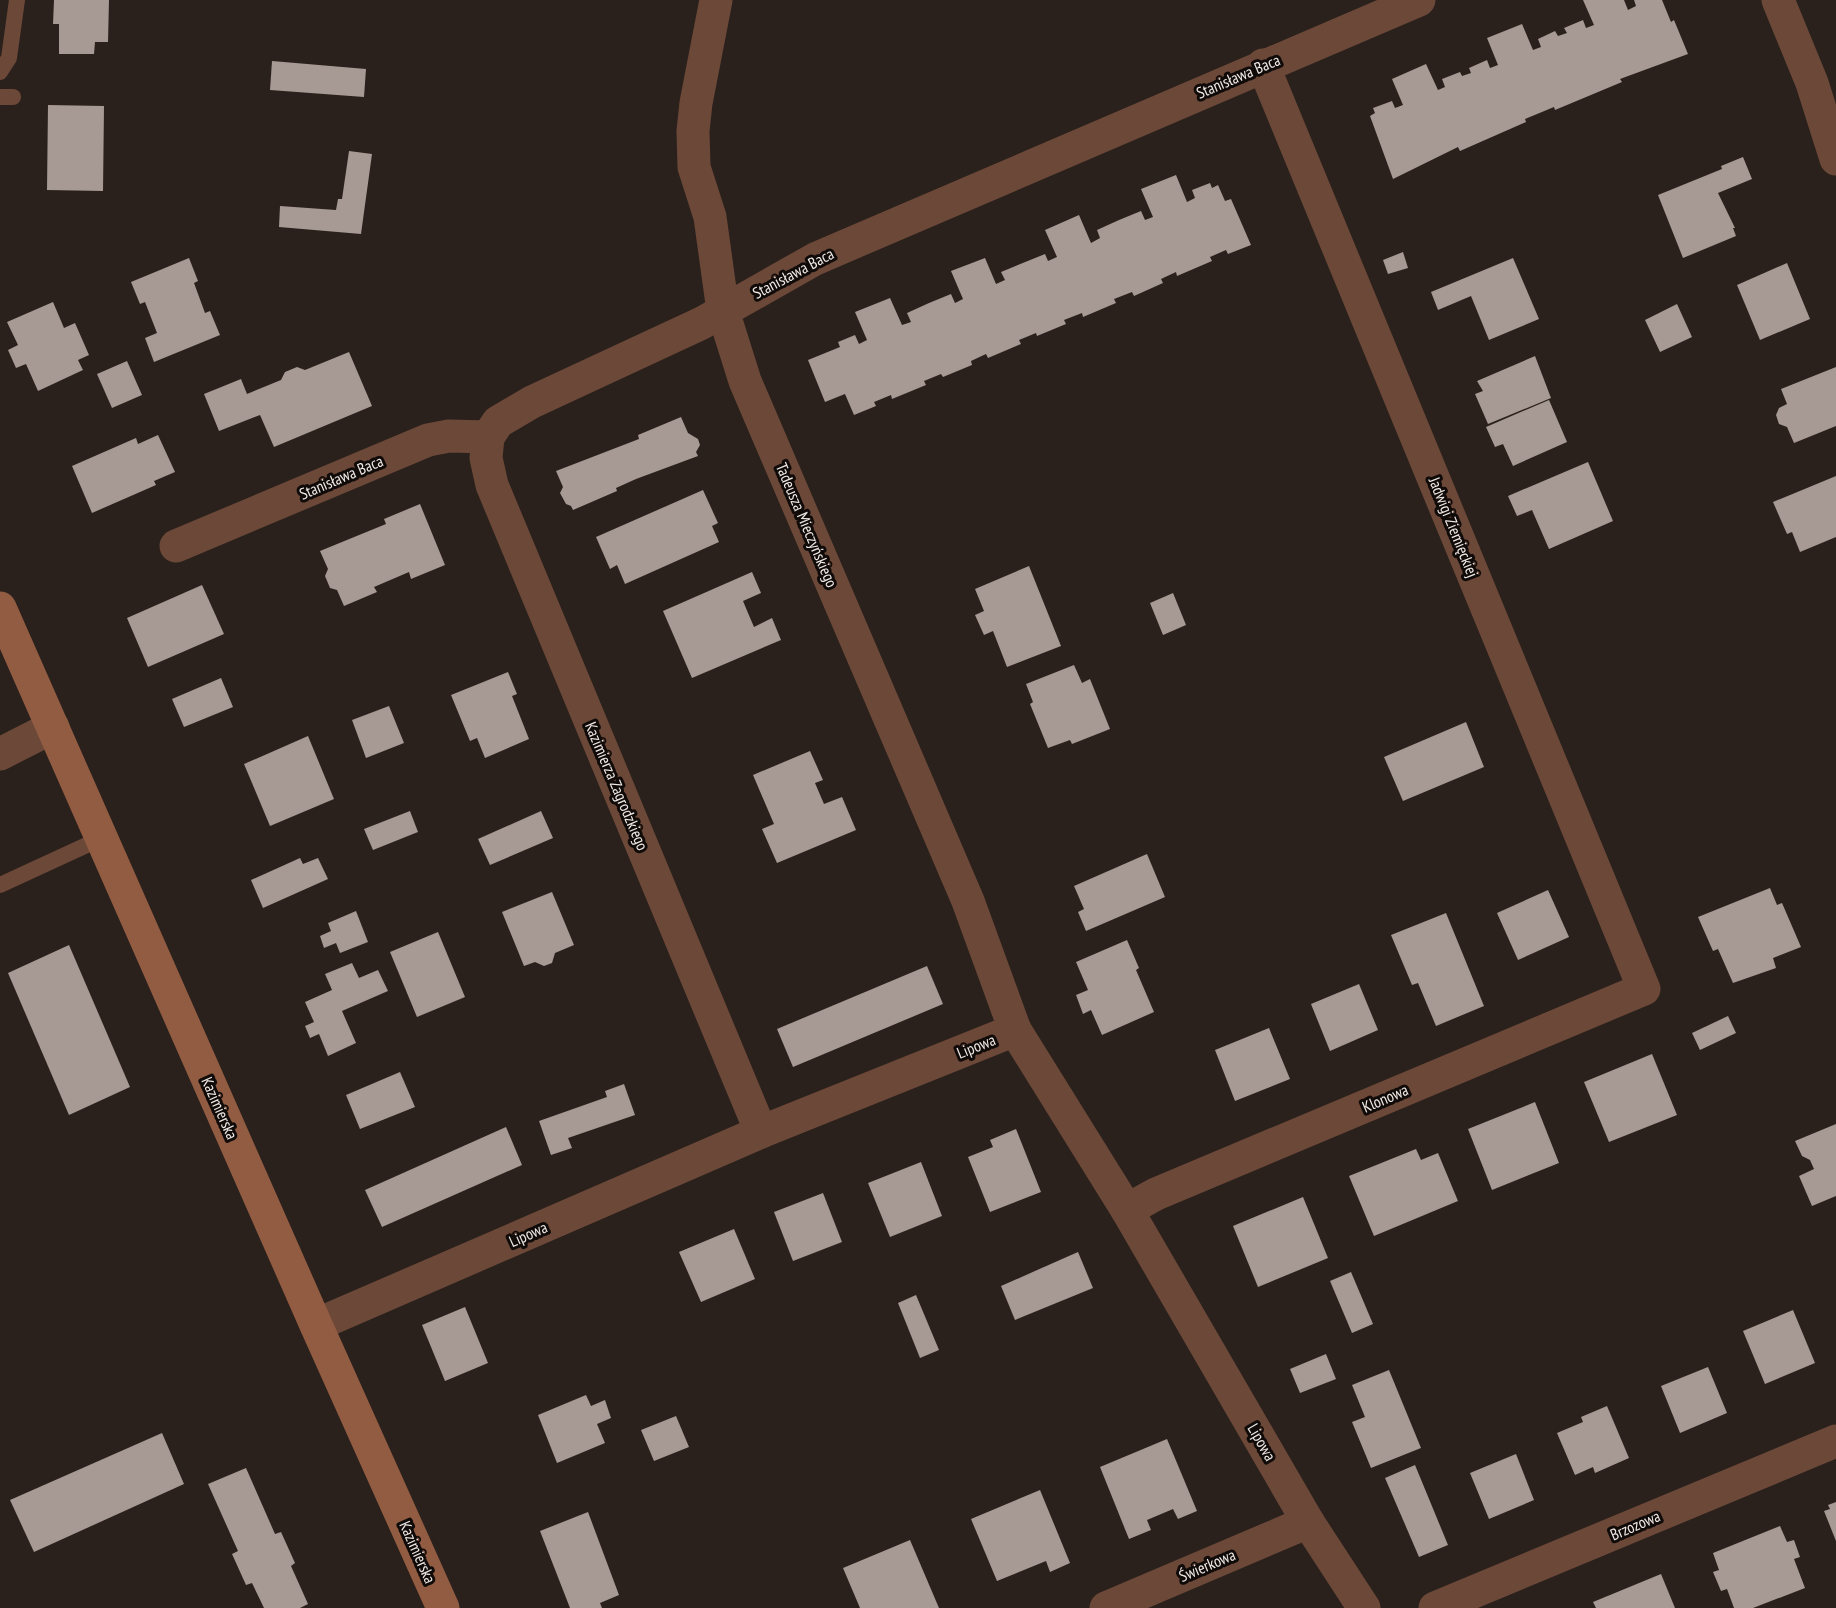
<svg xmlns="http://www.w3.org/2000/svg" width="1836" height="1608" font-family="'PT Sans Narrow',sans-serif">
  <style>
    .building { fill: #a79a94 }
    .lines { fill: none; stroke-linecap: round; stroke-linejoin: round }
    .service { stroke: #6b4838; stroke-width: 16 }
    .minor { stroke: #6b4838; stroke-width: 33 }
    .secondary { stroke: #925c42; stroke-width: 33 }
    .labels { text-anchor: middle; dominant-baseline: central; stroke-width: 6; stroke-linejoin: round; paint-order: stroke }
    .street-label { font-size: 16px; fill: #f1eae7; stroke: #100b09 }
  </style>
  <rect width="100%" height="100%" fill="#2b211c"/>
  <!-- building -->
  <g class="building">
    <polygon points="54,0 109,0 108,42 95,42 94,54 59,54 59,24 53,24"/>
    <polygon points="1583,0 1624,0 1628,10 1636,6 1634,0 1662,0 1671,22 1674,20 1688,54 1620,79 1622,82 1555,110 1554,107 1525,119 1526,122 1460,151 1458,147 1393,179 1370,116 1375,113 1373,108 1392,101 1395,108 1403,105 1392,79 1426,64 1438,90 1445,87 1442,79 1460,72 1462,76 1471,73 1469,68 1487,60 1490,68 1498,65 1487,38 1522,24 1533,50 1541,47 1538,39 1555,31 1558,36 1567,33 1564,28 1583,20 1586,28 1594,25"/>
    <polygon points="272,61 366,69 364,97 270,90"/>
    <polygon points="48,105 104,106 103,191 47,190"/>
    <polygon points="349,151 372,154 361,234 279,227 280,206 336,210 338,199 342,199"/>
    <polygon points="1743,157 1752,179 1718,193 1735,228 1733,228 1736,236 1683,258 1658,195 1722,169 1721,166"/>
    <polygon points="1176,175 1187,202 1195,198 1192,190 1210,183 1212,188 1218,185 1225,201 1231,199 1251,245 1228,254 1226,250 1210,257 1212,261 1177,276 1176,272 1161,279 1163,283 1134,296 1132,292 1114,299 1116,303 1083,317 1082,313 1064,320 1066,324 1037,336 1036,333 1019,340 1021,344 988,358 986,354 971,361 972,365 943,377 941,374 924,381 926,385 892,399 891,395 874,402 876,406 854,415 845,394 825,402 808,360 840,347 838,342 855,335 859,344 867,340 855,312 890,298 902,325 911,322 907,313 929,303 951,294 955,303 963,299 951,271 985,258 996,284 1005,280 1001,272 1045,254 1048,261 1057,257 1045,230 1079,215 1091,243 1100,238 1097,230 1119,220 1141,211 1145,220 1153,217 1141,189"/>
    <polygon points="1403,252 1408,268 1388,274 1383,260"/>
    <polygon points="189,258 198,281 194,283 205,313 210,311 220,335 154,362 145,338 157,333 145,302 140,304 131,282"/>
    <polygon points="1513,258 1539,319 1489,340 1471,296 1438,310 1431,292"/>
    <polygon points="1787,263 1810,319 1760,340 1737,285"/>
    <polygon points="53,302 64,328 75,323 89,355 78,360 83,370 38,391 26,364 16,368 8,350 18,345 7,322"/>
    <polygon points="1677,304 1692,337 1660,352 1645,320"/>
    <polygon points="349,352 372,406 274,447 260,415 219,431 204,394 241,379 247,394 281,380 285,372 297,367 305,370"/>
    <polygon points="1535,356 1551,398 1488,424 1475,394 1483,391 1477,381"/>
    <polygon points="127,361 142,395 112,408 97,374"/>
    <polygon points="1836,367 1836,426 1794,443 1787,427 1779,424 1776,415 1779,408 1787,404 1781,389"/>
    <polygon points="1549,400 1567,442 1513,466 1503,444 1495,447 1486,427"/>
    <polygon points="681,417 688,433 698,439 700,445 696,452 698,456 636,479 616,488 617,491 573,510 571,506 566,504 560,493 563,487 556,471 639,439 638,435"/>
    <polygon points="158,435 175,472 154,481 156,485 92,513 72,466 136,438 138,444"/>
    <polygon points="1588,462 1613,521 1549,549 1532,510 1517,516 1508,496"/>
    <polygon points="1836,476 1836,537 1800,552 1792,532 1787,534 1773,502"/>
    <polygon points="703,490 718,523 712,526 719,542 625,584 617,565 610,569 596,537"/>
    <polygon points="420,504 445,565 411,579 409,572 374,587 377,592 344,606 337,590 330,588 325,576 328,569 320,551 386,524 384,519"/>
    <polygon points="1029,566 1061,646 1007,667 993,631 984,635 975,615 984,611 975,589"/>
    <polygon points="752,572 761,593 743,601 748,613 754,627 772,618 781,640 692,678 663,611"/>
    <polygon points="202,585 224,634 148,667 127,618"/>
    <polygon points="1173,593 1186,625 1163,635 1150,603"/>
    <polygon points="1074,665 1082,683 1090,679 1110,729 1072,744 1070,740 1048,748 1030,704 1033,702 1026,684"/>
    <polygon points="508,672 517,694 512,696 529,739 485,758 477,738 470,741 451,695"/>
    <polygon points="221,678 233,707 184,727 172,699"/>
    <polygon points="389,706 404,743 366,758 352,720"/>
    <polygon points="1466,722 1484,767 1403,801 1384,757"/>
    <polygon points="308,736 334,799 270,826 244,764"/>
    <polygon points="810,751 823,780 815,783 824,804 842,797 856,830 777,863 762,829 774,824 753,775"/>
    <polygon points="410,811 418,832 373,850 364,829"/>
    <polygon points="541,811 553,838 490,865 478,839"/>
    <polygon points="1147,854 1165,897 1086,931 1078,912 1084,909 1074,886"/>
    <polygon points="300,858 303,864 318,858 328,879 263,908 251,880"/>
    <polygon points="1770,888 1777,905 1782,903 1801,947 1773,958 1776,968 1733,983 1718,949 1713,951 1698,917"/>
    <polygon points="1548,890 1569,937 1518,960 1497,913"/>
    <polygon points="552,892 574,945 555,953 552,963 544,966 535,962 524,966 502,912"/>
    <polygon points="356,911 368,942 340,953 336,943 324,948 320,936 331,931 328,923"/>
    <polygon points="1446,913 1484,1006 1436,1026 1418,983 1412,985 1391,935"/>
    <polygon points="438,932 465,997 417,1017 390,952"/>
    <polygon points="1127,940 1139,968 1136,970 1154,1012 1102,1035 1091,1010 1083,1014 1076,995 1088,990 1076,962"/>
    <polygon points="69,945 130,1087 69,1115 8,973"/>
    <polygon points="352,963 359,978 378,970 388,991 342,1011 356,1043 328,1056 319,1034 310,1038 305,1026 314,1022 305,1002 332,990 325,974"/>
    <polygon points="927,966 943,1004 793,1067 777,1029"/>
    <polygon points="1359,984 1378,1030 1330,1051 1311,1004"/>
    <polygon points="1728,1016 1736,1033 1700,1050 1692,1033"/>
    <polygon points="1269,1028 1290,1079 1235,1101 1215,1050"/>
    <polygon points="1652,1054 1677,1115 1609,1142 1584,1082"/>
    <polygon points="400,1072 415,1107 360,1129 346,1095"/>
    <polygon points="624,1084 635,1115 568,1138 572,1148 551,1155 539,1121 607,1097 605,1091"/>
    <polygon points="1535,1102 1559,1163 1492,1190 1468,1129"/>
    <polygon points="1836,1124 1836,1196 1812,1206 1799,1176 1814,1169 1810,1160 1802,1156 1795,1141"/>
    <polygon points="506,1127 522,1165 382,1227 365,1190"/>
    <polygon points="1016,1129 1041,1192 990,1212 968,1157 993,1147 990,1140"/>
    <polygon points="1416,1149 1421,1160 1438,1153 1458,1201 1374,1236 1349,1176"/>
    <polygon points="921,1162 942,1216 890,1237 868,1183"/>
    <polygon points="823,1193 842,1242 793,1261 774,1212"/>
    <polygon points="1303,1197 1328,1258 1258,1287 1233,1226"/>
    <polygon points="734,1229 755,1279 701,1302 679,1252"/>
    <polygon points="1078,1252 1093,1288 1015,1320 1001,1286"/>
    <polygon points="1351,1272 1373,1324 1352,1333 1330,1281"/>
    <polygon points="916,1295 939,1350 920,1358 898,1303"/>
    <polygon points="465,1307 488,1363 445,1381 422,1325"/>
    <polygon points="1793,1310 1815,1363 1765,1384 1743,1331"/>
    <polygon points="1326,1354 1336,1379 1300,1393 1290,1369"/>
    <polygon points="1708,1367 1727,1413 1680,1433 1661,1386"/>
    <polygon points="1389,1370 1421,1448 1371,1468 1352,1422 1365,1417 1352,1385"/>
    <polygon points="586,1395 591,1406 605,1400 611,1418 597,1424 605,1443 557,1463 538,1415"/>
    <polygon points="1607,1406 1629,1458 1595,1473 1593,1467 1575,1475 1557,1433 1583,1422 1581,1417"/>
    <polygon points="676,1416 689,1447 654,1461 641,1430"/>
    <polygon points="162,1433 184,1484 34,1552 10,1500"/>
    <polygon points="1167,1439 1197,1511 1178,1519 1173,1509 1147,1520 1151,1530 1129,1539 1100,1467"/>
    <polygon points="1516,1454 1534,1500 1489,1519 1470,1473"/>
    <polygon points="1415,1465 1448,1545 1419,1557 1385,1478"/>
    <polygon points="246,1468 275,1534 281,1532 295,1563 291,1566 308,1604 300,1608 264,1608 252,1583 246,1585 232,1554 238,1551 208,1484"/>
    <polygon points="1040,1490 1070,1563 1050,1572 1046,1561 997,1581 971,1519"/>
    <polygon points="1836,1502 1836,1541 1824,1511 1830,1509 1828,1505"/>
    <polygon points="588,1512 619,1595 600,1603 602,1608 570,1608 540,1531"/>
    <polygon points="1780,1526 1787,1542 1794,1540 1800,1557 1794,1559 1805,1588 1753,1608 1734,1608 1727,1589 1721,1591 1713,1572 1719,1570 1713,1553"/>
    <polygon points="910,1540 939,1608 860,1608 843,1568"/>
    <polygon points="1661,1574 1675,1608 1596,1608 1593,1602"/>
  </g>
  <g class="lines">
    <!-- service -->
    <g class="service">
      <polyline points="0,72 9,58 17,0"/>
      <polyline points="0,97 13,97"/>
      <polyline points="0,885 102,838"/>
    </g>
    <!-- minor -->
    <g class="minor">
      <polyline points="716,0 696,103 693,131 694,167 710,217 723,311 745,381 968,901 1015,1030"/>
      <polyline points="1778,0 1812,83 1836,159"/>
      <polyline points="488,437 486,458 492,485 761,1132"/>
      <polyline points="176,546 428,440 449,436 488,437 498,422 532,402 702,323 815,259 1419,0"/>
      <polyline points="0,754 53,727"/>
      <polyline points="1127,1210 1156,1194 1644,989 1263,65"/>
      <polyline points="316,1325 761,1132 1015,1030 1127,1210 1308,1522 1364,1608"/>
      <polyline points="1106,1608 1308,1522"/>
      <polyline points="1435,1608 1836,1441"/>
    </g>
    <!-- secondary -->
    <polyline class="secondary" points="0,608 316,1325 443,1608"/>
  </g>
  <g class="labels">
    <!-- street labels -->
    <g class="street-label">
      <text transform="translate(1238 76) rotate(-23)">Stanisława Baca</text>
      <text transform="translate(793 273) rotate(-28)">Stanisława Baca</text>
      <text transform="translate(341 477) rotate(-23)">Stanisława Baca</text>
      <text transform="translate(807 525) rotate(67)">Tadeusza Mieczyńskiego</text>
      <text transform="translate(1454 527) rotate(68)">Jadwigi Ziemięckiej</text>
      <text transform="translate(617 786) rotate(67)">Kazimierza Zagrodzkiego</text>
      <text transform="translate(976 1046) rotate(-22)">Lipowa</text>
      <text transform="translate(1385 1098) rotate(-23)">Klonowa</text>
      <text transform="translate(220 1108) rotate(66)">Kazimierska</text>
      <text transform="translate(528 1234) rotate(-24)">Lipowa</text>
      <text transform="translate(1262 1442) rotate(60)">Lipowa</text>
      <text transform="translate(1635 1525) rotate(-23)">Brzozowa</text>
      <text transform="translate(418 1552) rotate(66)">Kazimierska</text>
      <text transform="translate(1207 1565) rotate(-23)">Świerkowa</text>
    </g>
  </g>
</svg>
